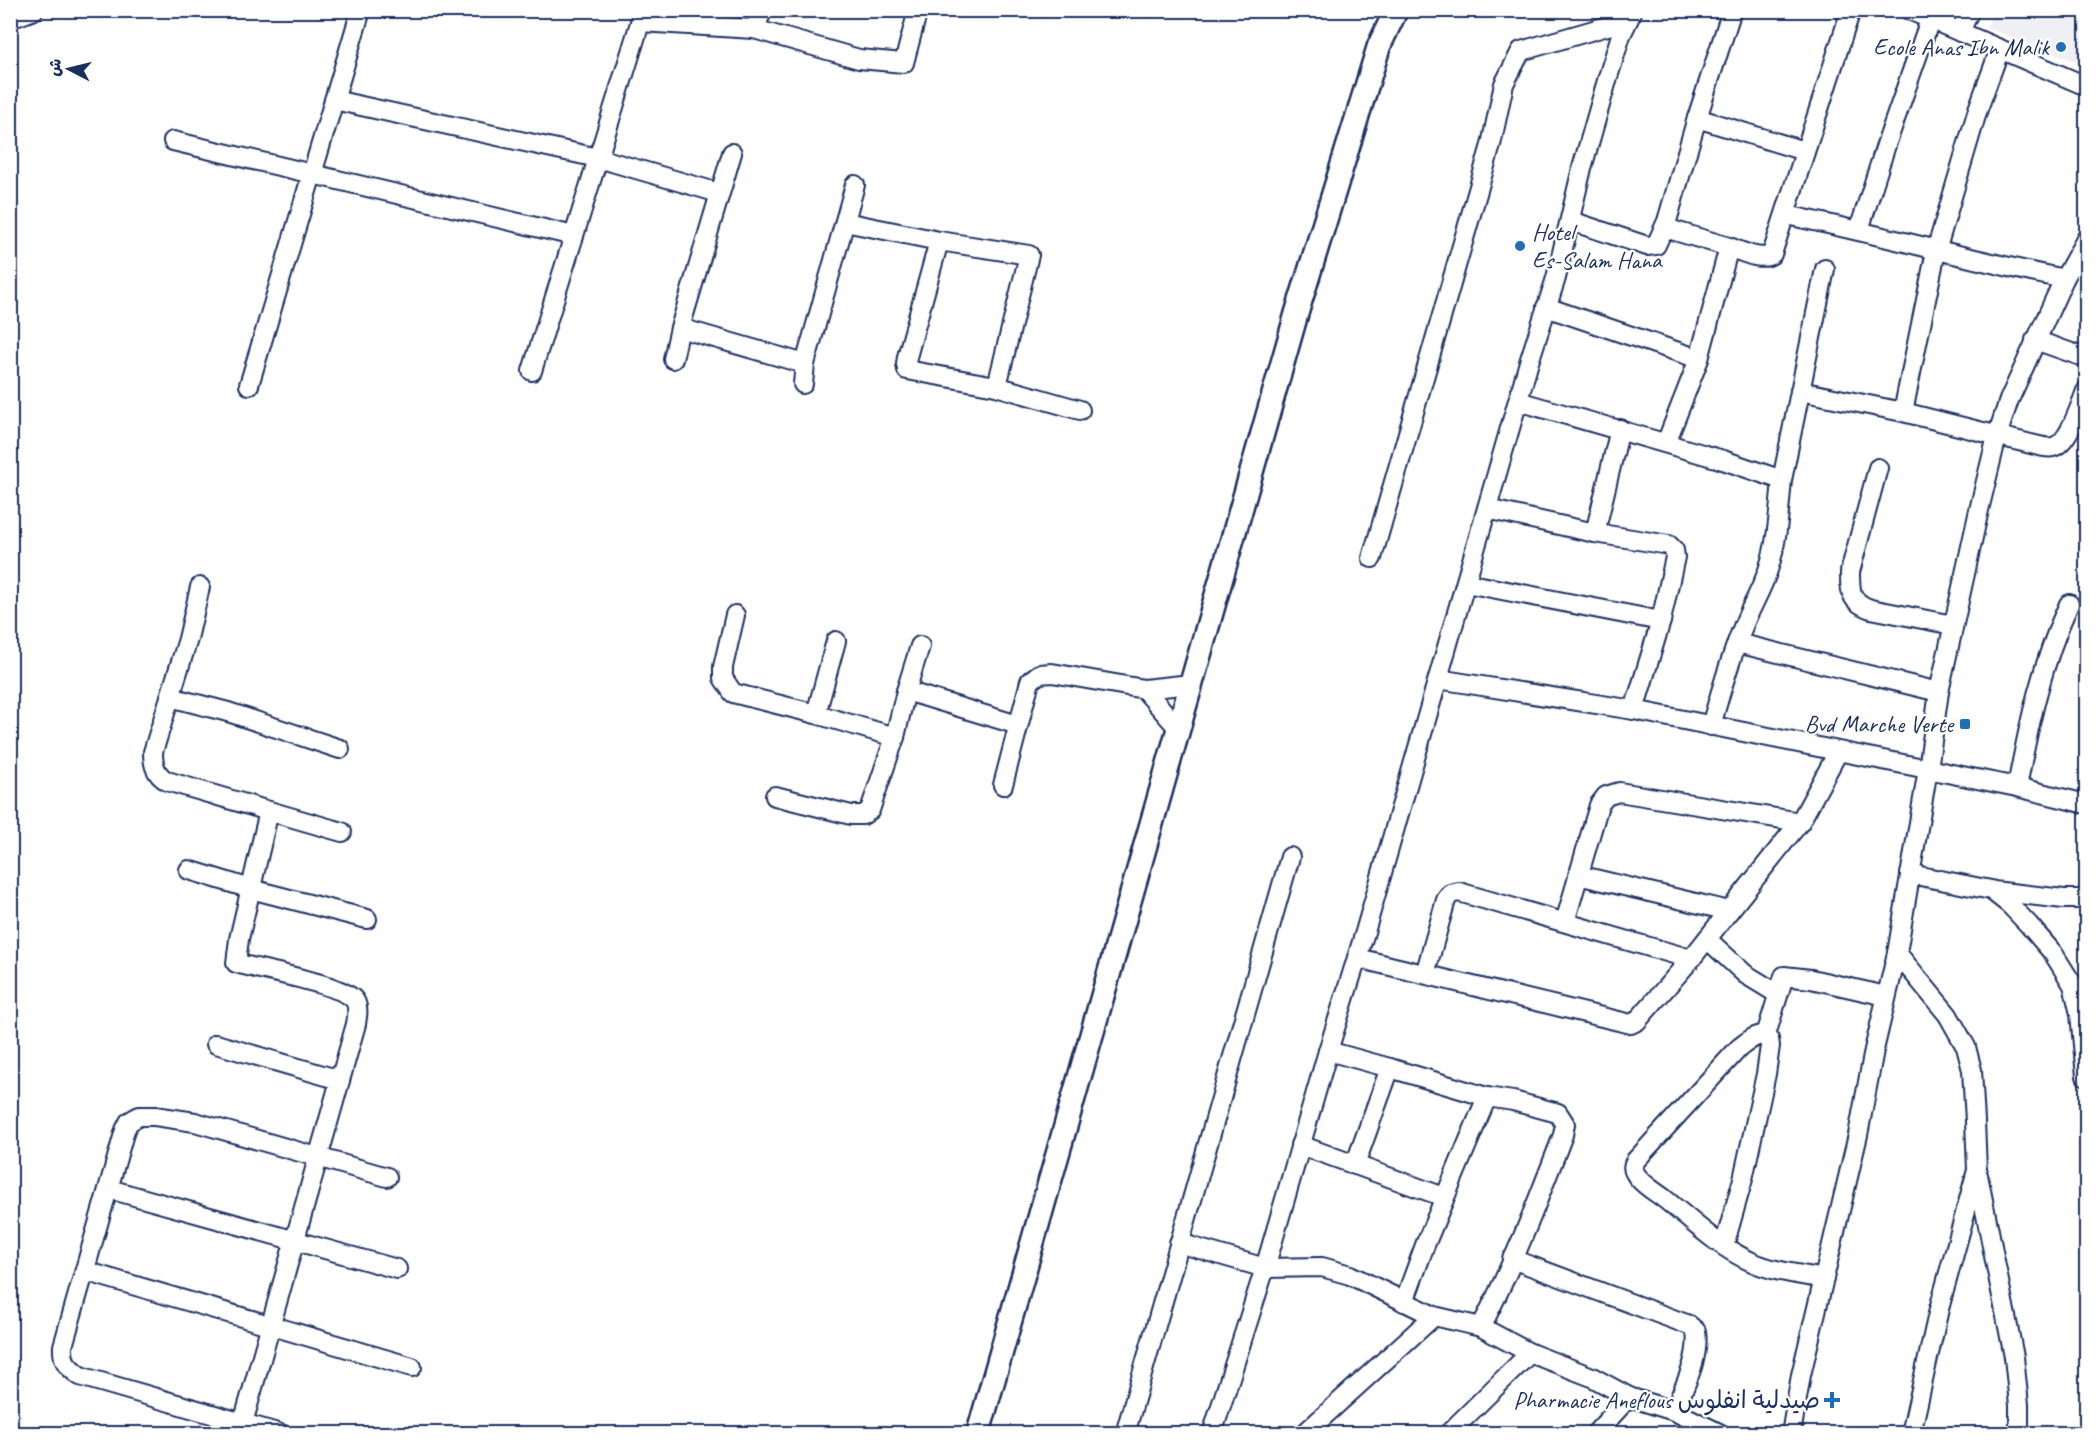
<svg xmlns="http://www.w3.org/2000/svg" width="2097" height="1444" font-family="Caveat,'Playpen Sans Arabic',sans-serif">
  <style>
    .built { fill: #eff0f4 }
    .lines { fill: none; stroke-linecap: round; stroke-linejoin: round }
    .minor-casing { stroke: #1b2f5e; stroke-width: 22 }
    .major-casing { stroke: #1b2f5e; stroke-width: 27 }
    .minor { stroke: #fff; stroke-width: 18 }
    .major { stroke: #fff; stroke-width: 22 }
    .poi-dot { fill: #1f6fb2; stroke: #fff; stroke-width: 2 }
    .labels { text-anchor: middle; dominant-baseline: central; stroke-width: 4.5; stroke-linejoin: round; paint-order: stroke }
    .poi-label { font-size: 24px; fill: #1b2f5e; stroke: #fff; text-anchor: end }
  </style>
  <rect width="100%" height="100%" fill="#fff"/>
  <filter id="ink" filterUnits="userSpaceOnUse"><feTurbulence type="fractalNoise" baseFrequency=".0167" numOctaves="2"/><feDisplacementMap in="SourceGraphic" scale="12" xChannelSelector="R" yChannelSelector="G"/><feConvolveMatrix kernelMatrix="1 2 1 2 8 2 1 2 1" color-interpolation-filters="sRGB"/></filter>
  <g filter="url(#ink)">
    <!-- built -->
    <polygon class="built" points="1995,10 2086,11 2086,65 1986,28"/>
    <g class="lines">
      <defs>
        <g id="minor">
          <polyline points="763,10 754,29 859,59 904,63 918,10"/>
          <polyline points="1909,10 2086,86"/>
          <polyline points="10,19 34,10"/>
          <polyline points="640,22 754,29"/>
          <polyline points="1960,32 1970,10"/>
          <polyline points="334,100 598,158 719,193"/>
          <polyline points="1697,118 1804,151"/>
          <polyline points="173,141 574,236"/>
          <path d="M1786,215c93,19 185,45 278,64"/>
          <polyline points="1571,221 1647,246 1656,245 1667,221 1697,118 1732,10"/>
          <polyline points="845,222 939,241 1029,255 997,386"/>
          <polyline points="1665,228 1729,247 1699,359"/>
          <polyline points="1859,230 1886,145 1930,20"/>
          <polyline points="939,241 907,357 906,364 907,370 996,386 1080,410"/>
          <path d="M1729,247c12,4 32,15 43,7l79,-244"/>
          <polyline points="1546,307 1699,359 1666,443"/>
          <polyline points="680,328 805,364"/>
          <polyline points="2035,340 2086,358"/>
          <polyline points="673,359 680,328 732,153"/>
          <polyline points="532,371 644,10"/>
          <polyline points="803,384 805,364 855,185"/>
          <polyline points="249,385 361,10"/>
          <path d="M1800,391l103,21 136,34c4,1 10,2 14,1 15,-3 28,-43 33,-56"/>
          <path d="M1518,401l205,59 59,20c-3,29 -4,59 -13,87 -5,17 -14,33 -22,50 -15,35 -26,73 -36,109"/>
          <polyline points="1903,412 1936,251 1978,109 2000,49"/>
          <path d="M1878,468l-28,104c0,20 0,30 21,37l82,16"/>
          <polyline points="1782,480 1825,269"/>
          <polyline points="1487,509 1595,533 1669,545 1674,550 1675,557 1661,621 1634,710"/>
          <polyline points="1595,533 1620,429"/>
          <polyline points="1372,558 1491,145 1504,84 1521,51 1628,20"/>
          <polyline points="1466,583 1661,621"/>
          <path d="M200,587l-12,52 -35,113c0,12 2,22 14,29l102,30 -30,128 -3,24c22,7 109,21 119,38 4,7 2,16 1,23l-113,399"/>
          <polyline points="735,615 723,667 723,678 733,693 816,714 895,737"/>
          <polyline points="1737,643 1939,692"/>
          <polyline points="1438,679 1634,710 2017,787 2086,804"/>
          <polyline points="1144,689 1179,729"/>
          <polyline points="906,691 1018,725"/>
          <polyline points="170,697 228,712 340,749"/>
          <polyline points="816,714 836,641"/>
          <polyline points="1003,785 1030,681 1039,674 1052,673 1144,689 1191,684"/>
          <path d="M2017,787c12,-63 25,-125 52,-183"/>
          <polyline points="775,796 851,815 863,815 870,810 895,737 906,691 920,646"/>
          <polyline points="269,811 342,832"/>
          <polyline points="189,870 251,889 367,919"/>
          <polyline points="1910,874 1991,890 2010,905 2029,925 2053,953 2073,985 2080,1014 2086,1076"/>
          <polyline points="1578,875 1729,911"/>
          <polyline points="1993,891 2064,899 2086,899"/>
          <polyline points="1565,922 1599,805 1606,796 1619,792 1800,822 1838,752"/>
          <polyline points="1707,939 1745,974 1778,994"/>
          <polyline points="1897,953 1948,1015 1966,1047 1972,1070 1975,1121 1977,1170 1939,1309 1911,1434"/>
          <polyline points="1357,958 1631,1024 1637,1021 1691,959 1800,822"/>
          <polyline points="1425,974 1446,900 1450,894 1459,892 1691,959"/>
          <polyline points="1766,1035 1784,976 1811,979 1886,996"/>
          <polyline points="216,1044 340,1080"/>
          <polyline points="1328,1051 1390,1068"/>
          <polyline points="1300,1145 1444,1197"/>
          <polyline points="1355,1165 1390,1068 1487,1097"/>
          <polyline points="1978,1175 2014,1357 2019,1405 2019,1434"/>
          <polyline points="109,1189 397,1269"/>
          <polyline points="1179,1243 1265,1268 1322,1267 1350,1275 1434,1316 1481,1327 1530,1353 1592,1377 1629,1397 1674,1411 1721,1434"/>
          <path d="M1724,1246l19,-67 23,-105 4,-28 -1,-7 -3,-4c-11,-1 -19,7 -27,13l-103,112c-3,5 -4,8 -1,13 6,11 21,19 31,27 27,22 54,48 86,62 22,10 48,12 72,17"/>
          <path d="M1512,1259l177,66 7,6c4,27 -12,56 -22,80"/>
          <polyline points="85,1271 412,1367"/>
          <path d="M1404,1302l21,-57 62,-148 26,4 45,12 7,11 -2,11c-25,65 -50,131 -82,192"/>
          <path d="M281,1434l-201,-58c-12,-9 -18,-14 -17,-30l62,-216 4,-8 10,-6h16l40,6 192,55"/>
          <polyline points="1125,1434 1290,857"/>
          <polyline points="1212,1434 1265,1268 1328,1051 1365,932 1529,362 1556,278 1582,168 1608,77 1621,35 1633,10"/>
          <polyline points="1304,1434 1434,1316"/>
          <polyline points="1448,1434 1530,1353"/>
          <polyline points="1595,1434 1629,1397"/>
          <polyline points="1791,1434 1801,1375 1858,1135 1874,1050 1897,953 1928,769 1939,692 1979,510 1997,436 2009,400 2064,279 2086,239"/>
        </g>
        <polyline id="major" points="978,1434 1297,312 1379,46 1396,10"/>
      </defs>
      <!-- minor casing -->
      <use href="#minor" class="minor-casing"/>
      <!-- major casing -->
      <use href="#major" class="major-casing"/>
      <!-- minor -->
      <use href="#minor" class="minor"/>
      <!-- major -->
      <use href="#major" class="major"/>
    </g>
  </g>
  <!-- markers -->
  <g class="poi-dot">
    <circle cx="2061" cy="47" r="6"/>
    <circle cx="1520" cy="246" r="6"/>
    <rect x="1959" y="718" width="12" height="12" rx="3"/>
    <path d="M1829 1391h6v6h6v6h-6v6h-6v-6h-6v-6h6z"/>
  </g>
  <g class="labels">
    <!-- poi labels -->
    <g class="poi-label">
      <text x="2049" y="47">Ecole Anas Ibn Malik</text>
      <text x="1532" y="232" text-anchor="start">Hotel<tspan x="1532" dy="28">Es-Salam Hana</tspan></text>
      <text x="1953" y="724">Bvd Marche Verte</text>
      <text x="1820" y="1400">Pharmacie Aneflous صيدلية انفلوس</text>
    </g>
  </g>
  <!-- margin -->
  <rect width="2097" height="1444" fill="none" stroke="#fff" stroke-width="36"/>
  <rect x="18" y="18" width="2061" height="1408" fill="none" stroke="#1b2f5e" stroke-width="2" filter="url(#ink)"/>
  <!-- north arrow -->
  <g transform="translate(69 69) rotate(277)" stroke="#ffffff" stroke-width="4.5" paint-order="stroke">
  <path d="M0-4.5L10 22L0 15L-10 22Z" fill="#1b2f5e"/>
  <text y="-9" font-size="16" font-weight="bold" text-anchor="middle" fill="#1b2f5e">ش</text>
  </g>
</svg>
